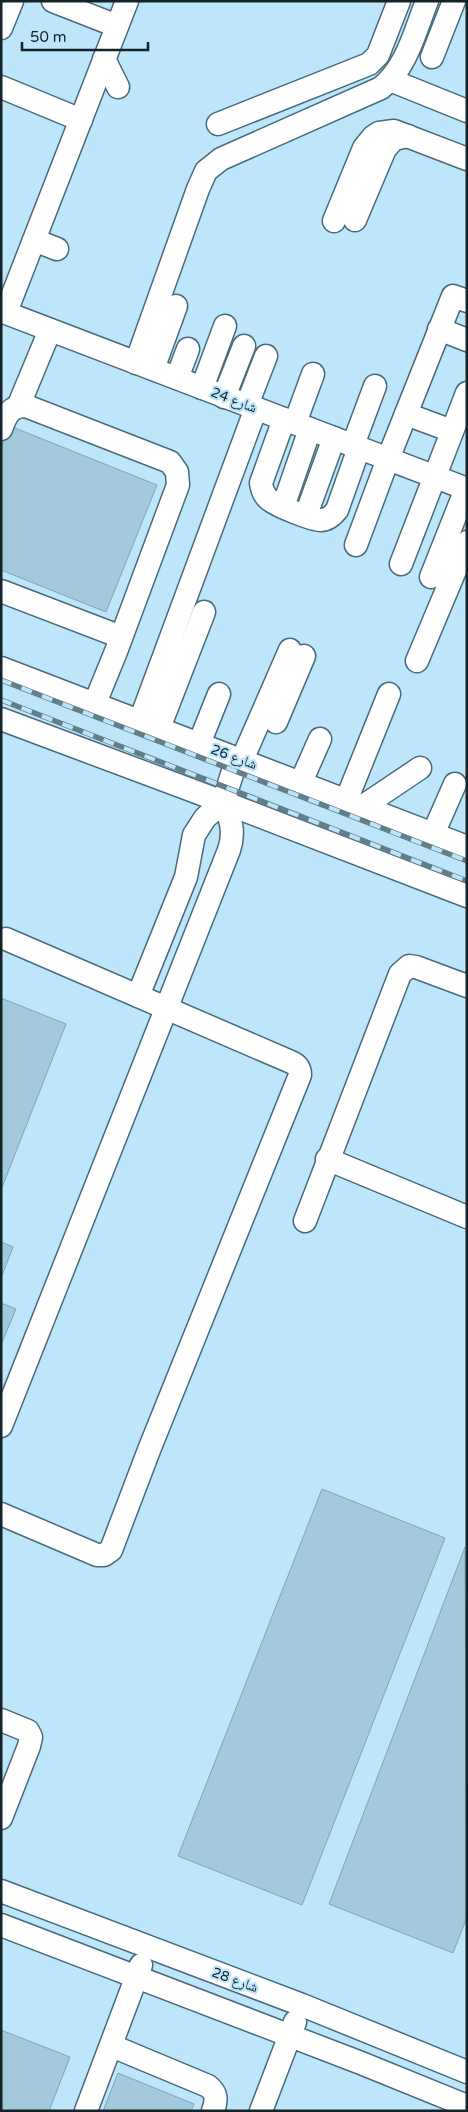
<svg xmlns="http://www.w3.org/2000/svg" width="468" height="2112" font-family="'Varela Round','Noto Naskh Arabic',sans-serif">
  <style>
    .building { fill: #a2c9dc; stroke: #7fa5b7 }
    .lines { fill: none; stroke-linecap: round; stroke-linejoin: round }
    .minor-casing { stroke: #476b7c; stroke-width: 25 }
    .minor { stroke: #fff; stroke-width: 22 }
    .rail-casing { stroke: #637e8b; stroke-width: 5.5 }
    .rail { stroke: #bee6fa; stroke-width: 4; stroke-dasharray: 11; stroke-linecap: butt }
    .labels { text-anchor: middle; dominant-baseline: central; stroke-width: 4.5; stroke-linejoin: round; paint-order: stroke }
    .street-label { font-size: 14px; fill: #14232a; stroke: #bee6fa }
  </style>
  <rect width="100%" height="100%" fill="#bee6fa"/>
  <!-- building -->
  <g class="building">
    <polygon points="10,426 157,485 106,612 1,570 1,448"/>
    <polygon points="1,998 66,1024 1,1190"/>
    <polygon points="1,1242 13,1247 1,1278"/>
    <polygon points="1,1303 16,1309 1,1345"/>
    <polygon points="322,1489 445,1538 302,1905 178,1856"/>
    <polygon points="465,1547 467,1917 453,1953 329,1904"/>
    <polygon points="1,2030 70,2057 49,2111 1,2111"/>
    <polygon points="118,2073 194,2104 191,2111 103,2111"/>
  </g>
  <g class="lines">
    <defs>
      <g id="minor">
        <polyline points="53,1 117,26"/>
        <polyline points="1,28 12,1"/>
        <polyline points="432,57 454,1"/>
        <polyline points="104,59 118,87"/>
        <polyline points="390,80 467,111"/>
        <polyline points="1,87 81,120"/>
        <polyline points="218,124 369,64 378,55 399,1"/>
        <polyline points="355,220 385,149 394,139 408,136"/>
        <polyline points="334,221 364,148 373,137 379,133 394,131 467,159"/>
        <polyline points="34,240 57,249"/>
        <polyline points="1,311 467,489"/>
        <polyline points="6,312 127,1"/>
        <polyline points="439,329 467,340"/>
        <path d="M136,363l62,-174 8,-18 15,-12 160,-71c26,-21 34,-57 46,-87"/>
        <polyline points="153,369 176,306"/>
        <polyline points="177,378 188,349"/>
        <polyline points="202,388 225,326"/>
        <polyline points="224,397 244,346"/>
        <polyline points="247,405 266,356"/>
        <polyline points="18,407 50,330"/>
        <polyline points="406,414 452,431"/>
        <path d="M284,419l-23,64c1,7 3,13 9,17 7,6 42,20 51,20 7,0 12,-5 16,-10l22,-62"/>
        <polyline points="295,423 313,374"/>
        <path d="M1,429c5,-13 9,-24 25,-23l144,56 7,10 1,13 -61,164 -22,54"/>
        <polyline points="353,445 375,386"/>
        <polyline points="283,507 310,429"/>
        <polyline points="306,515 334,438"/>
        <polyline points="356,545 388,459 453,296 467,301"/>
        <polyline points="401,564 467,393"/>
        <polyline points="431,577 466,489"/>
        <polyline points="1,591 121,637"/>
        <polyline points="417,661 467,542"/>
        <polyline points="1,668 467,847"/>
        <polyline points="1,719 223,802 467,896"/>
        <polyline points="140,721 256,408"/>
        <polyline points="276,722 304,656"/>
        <polyline points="159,728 204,612"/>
        <polyline points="199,744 219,694"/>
        <polyline points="242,760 290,650"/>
        <polyline points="301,782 320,739"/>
        <polyline points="346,801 389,694"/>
        <polyline points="362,807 420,768"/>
        <polyline points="433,834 455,784"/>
        <polyline points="138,996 186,877 194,835 205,818 223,802 237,759"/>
        <polyline points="327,1159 467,1217"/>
        <polyline points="305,1221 400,974 409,966 416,967 467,986"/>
        <path d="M1,1426l228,-576c6,-17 2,-32 -6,-48"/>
        <path d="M1,1514l96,41h7l7,-5 38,-100 151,-375c0,-7 -2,-10 -9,-13l-285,-123"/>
        <polyline points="1,1720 28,1731 31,1737 29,1746 1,1818"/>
        <polyline points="1,1891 302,2005 467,2072"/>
        <polyline points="1,1925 361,2063 467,2106"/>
        <path d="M112,2046l96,40c9,7 9,14 5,25"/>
        <polyline points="86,2111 141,1965"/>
        <polyline points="261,2111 295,2022"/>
      </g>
    </defs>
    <!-- minor casing -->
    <use href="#minor" class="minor-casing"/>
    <!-- minor -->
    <use href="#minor" class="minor"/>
    <defs>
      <g id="rail">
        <polyline points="1,680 467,861"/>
        <polyline points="1,700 467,881"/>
      </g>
    </defs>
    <!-- rail casing -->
    <use href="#rail" class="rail-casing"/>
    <!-- rail -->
    <use href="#rail" class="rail"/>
  </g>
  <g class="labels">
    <!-- street labels -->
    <g class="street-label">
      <text transform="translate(234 400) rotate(21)">شارع 24</text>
      <text transform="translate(234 757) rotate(20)">شارع 26</text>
      <text transform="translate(235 1980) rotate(20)">شارع 28</text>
    </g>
  </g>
  <!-- border -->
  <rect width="468" height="2112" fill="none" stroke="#14232a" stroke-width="5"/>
  <!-- scale -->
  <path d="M22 42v8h126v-8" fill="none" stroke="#14232a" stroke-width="2.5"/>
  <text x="30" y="42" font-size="15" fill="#14232a" stroke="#bee6fa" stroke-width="4" paint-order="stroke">50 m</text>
</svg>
